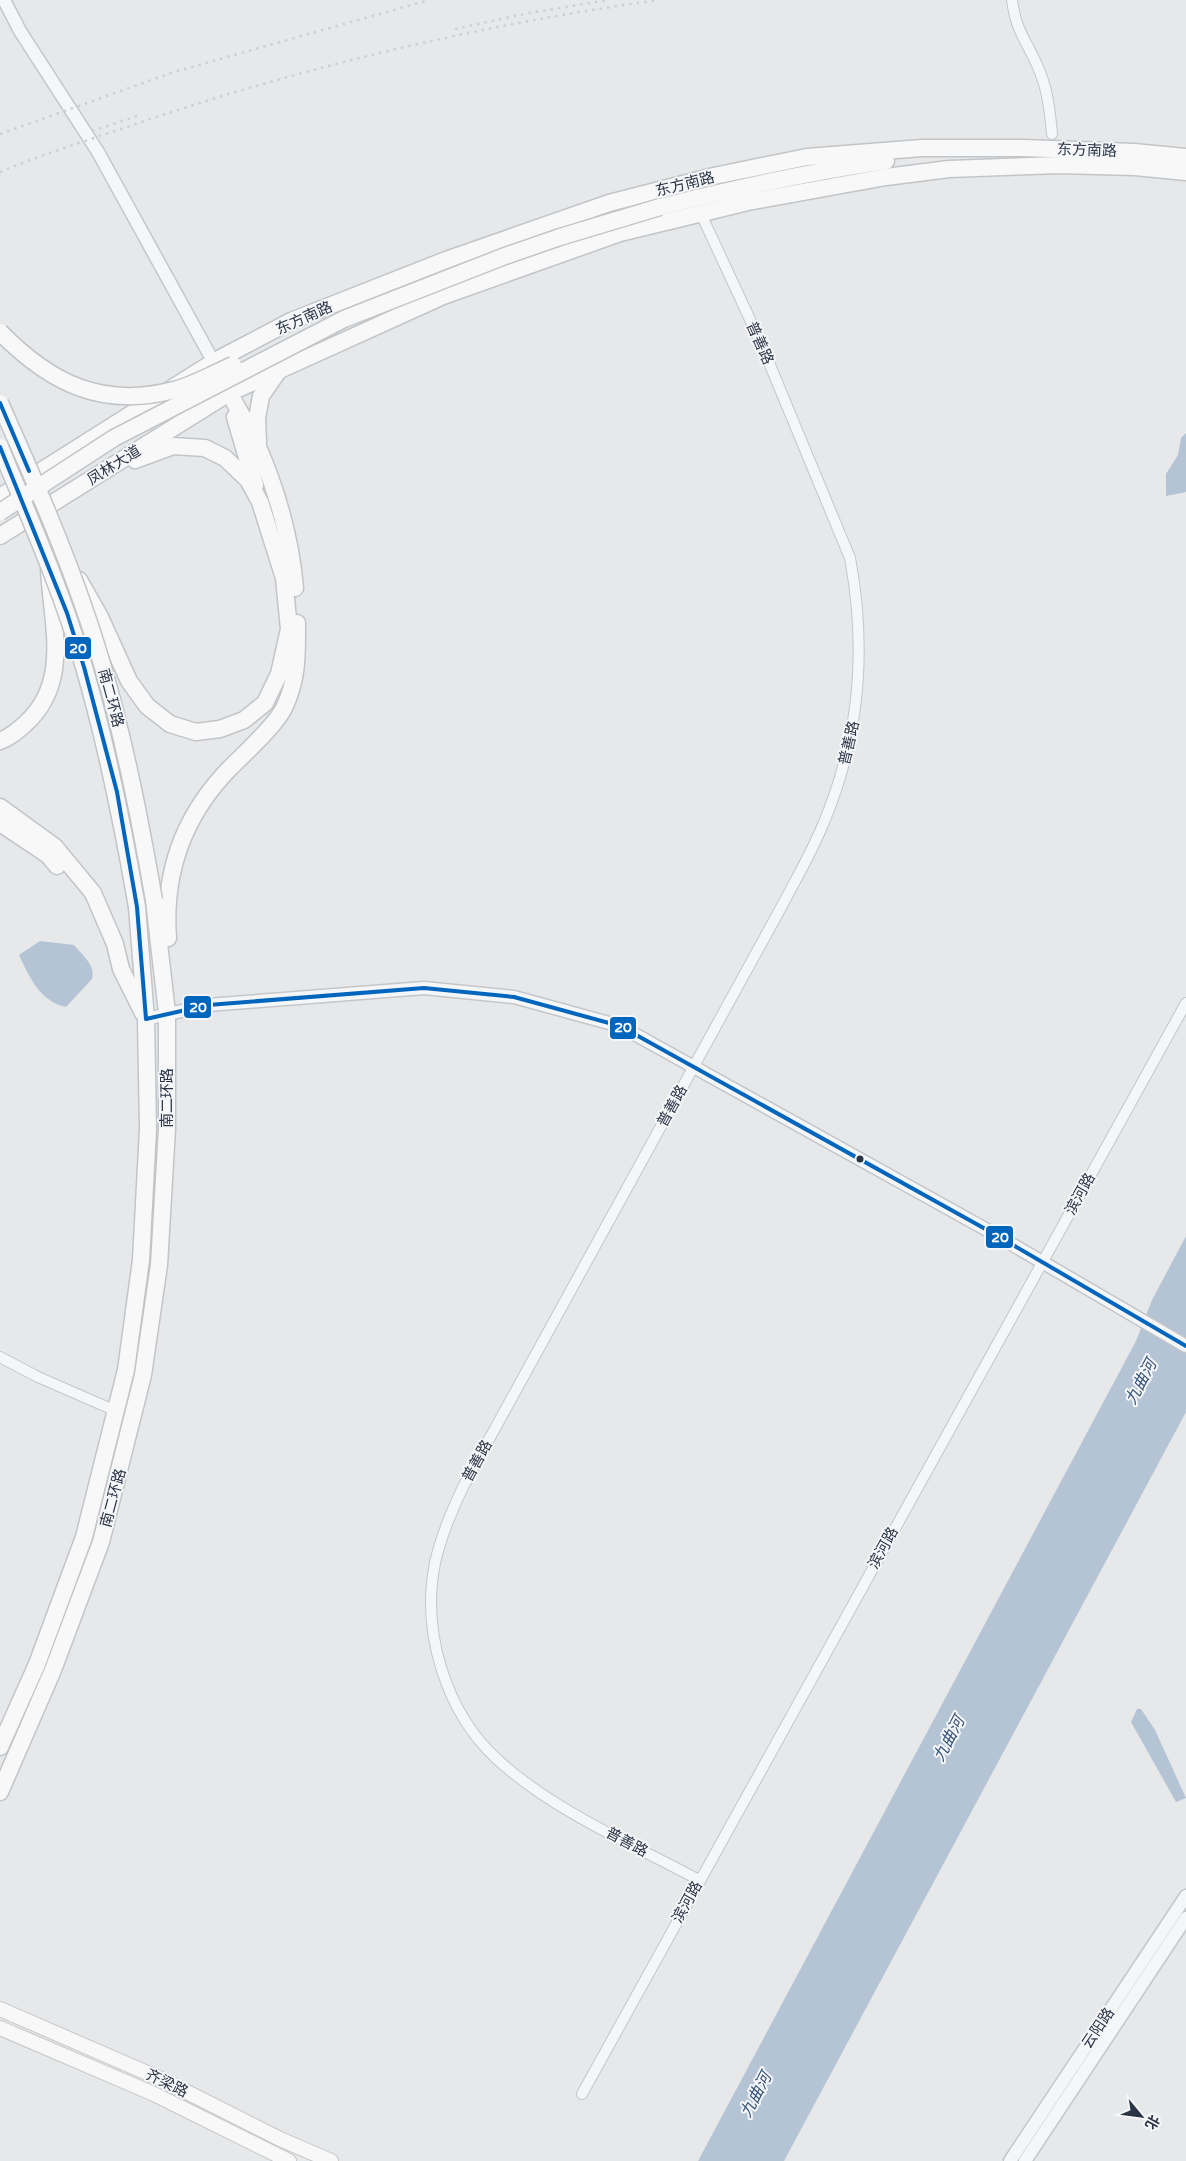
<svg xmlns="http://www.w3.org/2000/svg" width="1186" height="2161" font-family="'Varela Round','Noto Sans SC',sans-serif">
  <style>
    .water { fill: #b4c4d5 }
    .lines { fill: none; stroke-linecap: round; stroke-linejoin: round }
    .minor-casing { stroke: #c4c6c8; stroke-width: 12 }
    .tertiary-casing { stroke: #c4c6c8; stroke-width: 15 }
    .secondary-casing { stroke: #c4c6c8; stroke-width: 16 }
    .primary-casing { stroke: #c2c5c8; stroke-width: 19 }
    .minor { stroke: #f5f6f7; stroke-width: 10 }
    .tertiary { stroke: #f5f6f7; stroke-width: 12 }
    .secondary { stroke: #f8f8f8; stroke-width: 14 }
    .primary { stroke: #f8f8f8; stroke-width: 16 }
    .rail { stroke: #cecfd2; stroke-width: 2.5; stroke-dasharray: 2.5 5; stroke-linecap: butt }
    .primary-bridge-casing { stroke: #c2c5c8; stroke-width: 19; stroke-linecap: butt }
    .primary-bridge { stroke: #f8f8f8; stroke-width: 16 }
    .bus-1-casing { stroke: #f4f6f9; stroke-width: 8 }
    .bus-1 { stroke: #0065bd; stroke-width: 4 }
    .bus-dot { fill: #2b3445; stroke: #f4f6f9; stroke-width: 2 }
    .labels { text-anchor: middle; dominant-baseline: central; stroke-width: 4; stroke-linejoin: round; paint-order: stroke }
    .street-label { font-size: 15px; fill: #2b3445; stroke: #f4f6f9 }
    .water-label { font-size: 16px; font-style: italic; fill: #34527a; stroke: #f4f6f9 }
    .line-badge { stroke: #f4f6f9; stroke-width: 2 }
    .badge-label { font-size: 14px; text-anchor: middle; font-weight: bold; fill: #fff }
  </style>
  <rect width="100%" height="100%" fill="#e6e8ea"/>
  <!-- water -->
  <g class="water">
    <polygon points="1186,433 1186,492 1166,496 1166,474 1178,455 1181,438"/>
    <path d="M40,941l34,4c8,10 22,20 18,34l-26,28c-25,-5 -37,-30 -47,-52z"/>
    <polygon points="1186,1236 1186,1412 784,2161 698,2161 1136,1341 1152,1300"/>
    <polygon points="1137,1709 1141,1709 1155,1730 1186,1798 1176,1802 1131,1722"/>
  </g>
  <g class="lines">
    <defs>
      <g id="minor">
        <path d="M1012,0c4,31 13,38 25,65 10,21 13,45 15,69"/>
        <polyline points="0,1357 38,1377 116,1411"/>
        <path d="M699,1880c-65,-35 -147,-70 -201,-120 -52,-47 -77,-128 -63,-197 6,-28 17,-53 29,-78l319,-581c14,-27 30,-54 41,-82 36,-86 43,-173 26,-264l-90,-217 -59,-127"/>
        <polyline points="582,2094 1186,1003"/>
      </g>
      <g id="tertiary">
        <polyline points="4,0 20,31 98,152 218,370"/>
        <polyline points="146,1019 208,1005 424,988 514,997 620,1026 989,1231 1186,1346"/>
        <polyline points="1010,2161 1186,1896"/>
        <polyline points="1025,2161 1186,1918"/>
      </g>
      <g id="secondary">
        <polyline points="0,2009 161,2079 280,2139 331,2161"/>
        <polyline points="0,2028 154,2094 289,2161"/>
      </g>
      <g id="primary">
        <path d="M660,207c75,-19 150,-35 226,-46"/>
        <path d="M229,393c10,18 22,36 29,54 19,44 33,94 37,141"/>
        <polyline points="235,417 255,485"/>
        <polyline points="258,442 257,418 261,396 279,370"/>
        <polyline points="0,497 215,361 291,321 446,260 609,203 714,176 807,157 922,148 1023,148 1134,152 1186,157"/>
        <polyline points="0,536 229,393 443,296 620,233 748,202 886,177 949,169 1059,165 1135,167 1186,172"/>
        <polyline points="79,580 100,617 129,681 147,706 170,724 196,732 220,729 244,720 265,703 279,674 289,629 284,578 260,502 248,480 225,458 205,448 173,446 135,460"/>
        <path d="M0,741c11,-4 17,-10 25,-17 46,-41 27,-99 24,-154"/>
        <polyline points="0,807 55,847 93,893 115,944 121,969 143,1013"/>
        <polyline points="0,823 48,855 57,866"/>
        <path d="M168,938c-5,-67 16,-123 62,-170 15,-15 45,-42 54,-60 14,-29 13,-54 13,-85"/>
        <polyline points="0,1747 37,1664 84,1537 126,1370 141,1260 148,1129 146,1019 137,907"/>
        <polyline points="0,1792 53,1670 101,1542 143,1375 159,1265 167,1128 167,1013 154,900"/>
      </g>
    </defs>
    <!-- minor casing -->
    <use href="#minor" class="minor-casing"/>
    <!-- tertiary casing -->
    <use href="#tertiary" class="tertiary-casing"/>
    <!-- secondary casing -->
    <use href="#secondary" class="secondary-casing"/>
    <!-- primary casing -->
    <use href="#primary" class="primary-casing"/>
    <!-- minor -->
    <use href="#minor" class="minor"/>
    <!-- tertiary -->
    <use href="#tertiary" class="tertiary"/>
    <!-- secondary -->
    <use href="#secondary" class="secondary"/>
    <!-- primary -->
    <use href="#primary" class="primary"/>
    <!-- rail -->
    <g class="rail">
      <polyline points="455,29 524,14 607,0"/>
      <polyline points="92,131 137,116"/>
      <polyline points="0,134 174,72 429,0"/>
      <path d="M0,172c40,-17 83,-30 124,-44 174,-60 353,-103 535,-128"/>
    </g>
    <defs>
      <g id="primary-bridge">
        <path d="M0,332c50,51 102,77 174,58 20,-5 40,-17 59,-25"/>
        <path d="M0,403c38,85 76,172 102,261 23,78 38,156 52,236"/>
        <path d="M0,447c30,72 62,144 84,220 23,79 39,159 53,240"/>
        <polyline points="0,512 114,438 344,319 505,256 560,237 660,207"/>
      </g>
    </defs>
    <!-- primary-bridge casing -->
    <use href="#primary-bridge" class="primary-bridge-casing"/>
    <!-- primary-bridge -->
    <use href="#primary-bridge" class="primary-bridge"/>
    <defs>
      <g id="bus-1">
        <polyline points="0,403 29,471"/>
        <polyline points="0,447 67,613 84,667 117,792 137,907 146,1019 208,1005 424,988 514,997 620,1026 989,1231 1186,1346"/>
      </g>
    </defs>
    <!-- bus-1 casing -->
    <use href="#bus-1" class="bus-1-casing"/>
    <!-- bus-1 -->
    <use href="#bus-1" class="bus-1"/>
  </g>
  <!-- markers -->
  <circle class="bus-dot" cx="860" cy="1159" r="4.5"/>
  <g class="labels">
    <!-- street labels -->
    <g class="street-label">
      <text transform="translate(1087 150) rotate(2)">东方南路</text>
      <text transform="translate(685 184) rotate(-14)">东方南路</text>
      <text transform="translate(304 318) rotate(-24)">东方南路</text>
      <text transform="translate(760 343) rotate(66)">普善路</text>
      <text transform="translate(114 465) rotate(-32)">凤林大道</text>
      <text transform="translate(111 698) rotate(75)">南二环路</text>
      <text transform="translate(849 743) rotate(-77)">普善路</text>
      <text transform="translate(167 1098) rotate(-90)">南二环路</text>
      <text transform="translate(672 1106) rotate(-61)">普善路</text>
      <text transform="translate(1080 1194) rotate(-61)">滨河路</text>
      <text transform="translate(477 1461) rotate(-61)">普善路</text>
      <text transform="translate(113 1498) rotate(-75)">南二环路</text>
      <text transform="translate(883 1548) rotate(-61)">滨河路</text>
      <text transform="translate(627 1842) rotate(28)">普善路</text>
      <text transform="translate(687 1902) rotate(-61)">滨河路</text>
      <text transform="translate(1098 2028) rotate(-56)">云阳路</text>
      <text transform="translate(167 2083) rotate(26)">齐梁路</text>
    </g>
    <!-- water labels -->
    <g class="water-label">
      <text transform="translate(1141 1382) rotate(-62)">九曲河</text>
      <text transform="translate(949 1739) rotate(-62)">九曲河</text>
      <text transform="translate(756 2095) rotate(-62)">九曲河</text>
    </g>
  </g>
  <g class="line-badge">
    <rect x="64" y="636" width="28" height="24" rx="5" fill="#0065bd"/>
    <rect x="183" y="995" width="29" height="24" rx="5" fill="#0065bd"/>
    <rect x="609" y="1016" width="28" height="24" rx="5" fill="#0065bd"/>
    <rect x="985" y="1225" width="29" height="24" rx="5" fill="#0065bd"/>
  </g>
  <g class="badge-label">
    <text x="78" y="653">20</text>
    <text x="198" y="1012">20</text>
    <text x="623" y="1032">20</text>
    <text x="1000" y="1242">20</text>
  </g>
  <!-- north arrow -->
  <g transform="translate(1141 2116) rotate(119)" stroke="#f4f6f9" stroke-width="4" paint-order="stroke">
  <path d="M0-4L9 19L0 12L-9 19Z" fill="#2b3445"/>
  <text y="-8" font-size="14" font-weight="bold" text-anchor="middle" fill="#2b3445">北</text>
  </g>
</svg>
